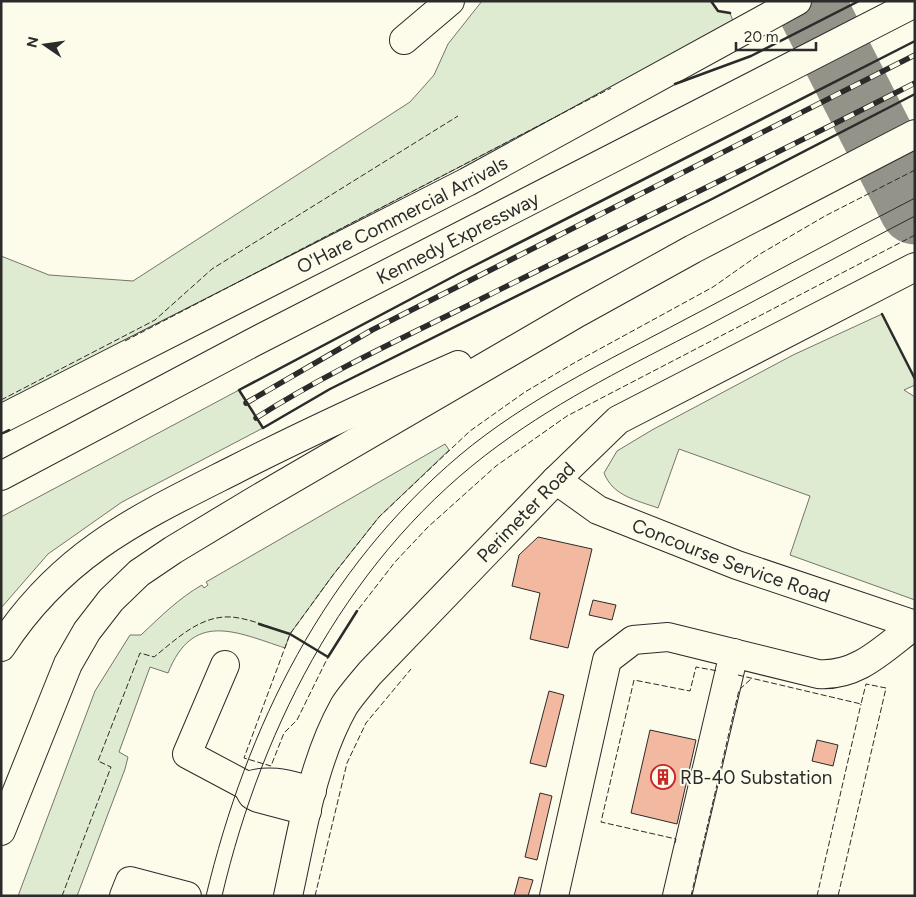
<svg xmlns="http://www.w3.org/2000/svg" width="916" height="897" font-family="Figtree,sans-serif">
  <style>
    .green { fill: #deebd1; stroke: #74746e }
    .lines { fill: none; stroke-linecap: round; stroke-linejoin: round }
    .taxiway { stroke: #94938a; stroke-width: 71 }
    .building { fill: #f2b8a0; stroke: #2b2b2b }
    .minor-casing { stroke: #2b2b2b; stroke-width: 30 }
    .highway-casing { stroke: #2b2b2b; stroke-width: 30 }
    .minor { stroke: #fdfbea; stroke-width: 28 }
    .highway { stroke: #fdfbea; stroke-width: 28 }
    .tram { stroke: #2b2b2b; stroke-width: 1 }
    .rail-casing { stroke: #2b2b2b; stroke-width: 5.5 }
    .rail { stroke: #fdfbea; stroke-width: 4; stroke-dasharray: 11; stroke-linecap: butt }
    .fence { stroke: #2b2b2b; stroke-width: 1; stroke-dasharray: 6 2.5; stroke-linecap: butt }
    .wall { stroke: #2b2b2b; stroke-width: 2.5 }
    .labels { text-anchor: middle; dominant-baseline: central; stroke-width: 4; stroke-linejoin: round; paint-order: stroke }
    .street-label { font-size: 19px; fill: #2b2b2b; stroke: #fdfbea }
    .poi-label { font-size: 19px; fill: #2b2b2b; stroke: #fdfbea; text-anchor: start }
  </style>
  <rect width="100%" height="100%" fill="#fdfbea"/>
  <!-- green -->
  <g class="green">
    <polygon points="482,1 711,1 718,11 730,13 734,24 1,406 1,256 49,275 133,281 410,102 434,75 448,44"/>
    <path d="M882,314l33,65v6l-11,5 11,7v203l-125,-45 20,-59 -131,-47 -21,59c-22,-8 -45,-12 -54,-35l13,-22 35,-21 141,-75z"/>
    <polygon points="239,390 263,428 122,502 48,554 1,608 1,517"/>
    <path d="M445,444l4,6 -70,67 -46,58 -43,59 -5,14c-49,-16 -92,-38 -117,25l-18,-6 -31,85 9,5 -3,12 -48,127h-59l77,-205 35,-56h11c19,-18 38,-37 61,-50l2,3 4,-3 -2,-3z"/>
  </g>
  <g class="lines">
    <!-- taxiway -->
    <polyline class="taxiway" points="809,1 915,209"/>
  </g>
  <!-- building -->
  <g class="building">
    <polygon points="538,537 592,549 568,648 530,639 540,593 512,586 519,555"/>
    <polygon points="593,600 616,605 612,620 589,615"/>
    <polygon points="549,691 564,695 546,767 530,763"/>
    <polygon points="650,730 696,740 677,824 631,813"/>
    <polygon points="817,740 838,745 833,766 812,761"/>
    <polygon points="540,793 552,796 537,860 525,857"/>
    <polygon points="519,877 533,880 528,896 514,896"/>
  </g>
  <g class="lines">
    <defs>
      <g id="minor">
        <polyline points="404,40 450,1"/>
        <path id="s1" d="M1,419l466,-237 330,-181"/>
        <path id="s2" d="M556,480l42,30 139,55 178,60"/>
        <polyline points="225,665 187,754 247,786 252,795 258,798 307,811"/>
        <path d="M247,786c24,-8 42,-1 65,5"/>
        <polyline points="124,896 130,881 187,896"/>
        <path id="s3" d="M288,896c14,-63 24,-133 56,-190 7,-11 17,-22 26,-33l186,-193 62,-60 297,-153"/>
        <path d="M554,896l53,-236 26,-20 35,-3 150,37c40,3 66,-26 97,-49"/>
        <polyline points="677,896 734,653"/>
      </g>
      <g id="highway">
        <path id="s4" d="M1,476l251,-133 663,-340"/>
        <path d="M1,647c62,-95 138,-129 235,-178 73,-37 147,-71 222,-104"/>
        <polyline points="1,831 68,664 87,631 111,600 139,573 173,550 256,500 579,312 693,249 915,134"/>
      </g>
    </defs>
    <!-- minor casing -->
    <use href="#minor" class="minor-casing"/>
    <!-- highway casing -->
    <use href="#highway" class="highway-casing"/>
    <!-- minor -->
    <use href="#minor" class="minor"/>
    <!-- highway -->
    <use href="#highway" class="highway"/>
    <!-- tram -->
    <g class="tram">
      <path d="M206,896c41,-171 118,-326 254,-441 67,-56 147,-94 224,-135 77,-40 153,-82 231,-122"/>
      <path d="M222,896c41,-175 130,-344 277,-451 64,-47 134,-81 204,-117 70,-37 141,-75 212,-112"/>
    </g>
    <defs>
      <g id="rail">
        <polyline points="246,403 372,330 915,55"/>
        <path d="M256,418c72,-46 151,-82 227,-120 144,-72 289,-142 432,-215"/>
      </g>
    </defs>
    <!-- rail casing -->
    <use href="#rail" class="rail-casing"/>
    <!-- rail -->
    <use href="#rail" class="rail"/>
    <!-- fence -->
    <g class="fence">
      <polyline points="915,170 825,216 760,254 713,287 574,363 525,392 470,431 379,517 333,575 290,634 244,758 271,766 284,733 297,720 328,657 357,611 395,562 428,527 496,466 567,416 915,235"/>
      <polyline points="125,341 611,88"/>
      <polyline points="1,400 155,320 212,269 458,116"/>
      <polyline points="738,675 861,704 866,684 886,688 838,896"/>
      <polyline points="675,843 676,839 601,822 634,680 690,691 696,667 718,671"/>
      <path d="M62,896l49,-129 -13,-6 42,-108 14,4c24,-19 50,-46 85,-39 17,3 35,11 51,16"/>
      <polyline points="315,896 347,763 366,723 411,669"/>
      <polyline points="691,896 739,690 752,678"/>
      <polyline points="817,896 861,704"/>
    </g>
    <!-- wall -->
    <g class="wall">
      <polyline points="711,1 718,11 730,13"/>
      <polyline points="915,41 460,273 239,390 263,428 330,389 712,199 915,94"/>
      <polyline points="675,84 751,56 859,1"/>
      <polyline points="882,314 915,379"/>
      <polyline points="1,434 9,430"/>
      <polyline points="259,624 290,634 328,657 357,611"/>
    </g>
  </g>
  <!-- icons -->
  <defs>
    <symbol id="building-ring" viewBox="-11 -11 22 22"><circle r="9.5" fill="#fdfbea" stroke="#c62828" stroke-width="1.5"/><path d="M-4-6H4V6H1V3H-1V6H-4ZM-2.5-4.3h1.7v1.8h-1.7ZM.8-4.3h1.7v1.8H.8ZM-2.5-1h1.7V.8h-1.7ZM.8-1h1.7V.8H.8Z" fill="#c62828"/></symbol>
  </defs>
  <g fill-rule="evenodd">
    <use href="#building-ring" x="649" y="763" width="28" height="28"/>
  </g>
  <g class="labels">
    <!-- street labels -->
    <g class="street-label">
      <text stroke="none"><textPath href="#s1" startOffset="450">O'Hare Commercial Arrivals</textPath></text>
      <text stroke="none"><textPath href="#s4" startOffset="515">Kennedy Expressway</textPath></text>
      <text stroke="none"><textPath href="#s3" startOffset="465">Perimeter Road</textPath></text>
      <text stroke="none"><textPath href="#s2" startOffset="194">Concourse Service Road</textPath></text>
    </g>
    <!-- poi labels -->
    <g class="poi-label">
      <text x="680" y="777">RB-40 Substation</text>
    </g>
  </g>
  <!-- border -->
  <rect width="916" height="897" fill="none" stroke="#2b2b2b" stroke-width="5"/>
  <!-- north arrow -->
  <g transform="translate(45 45) rotate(283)" stroke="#fdfbea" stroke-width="4" paint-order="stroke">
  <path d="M0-4L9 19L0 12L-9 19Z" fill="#2b2b2b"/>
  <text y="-8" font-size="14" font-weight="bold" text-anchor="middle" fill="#2b2b2b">N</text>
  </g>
  <!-- scale -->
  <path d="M736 42v8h80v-8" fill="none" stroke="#2b2b2b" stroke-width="2.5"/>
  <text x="744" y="42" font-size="15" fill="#2b2b2b" stroke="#fdfbea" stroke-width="4" paint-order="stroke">20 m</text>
</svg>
